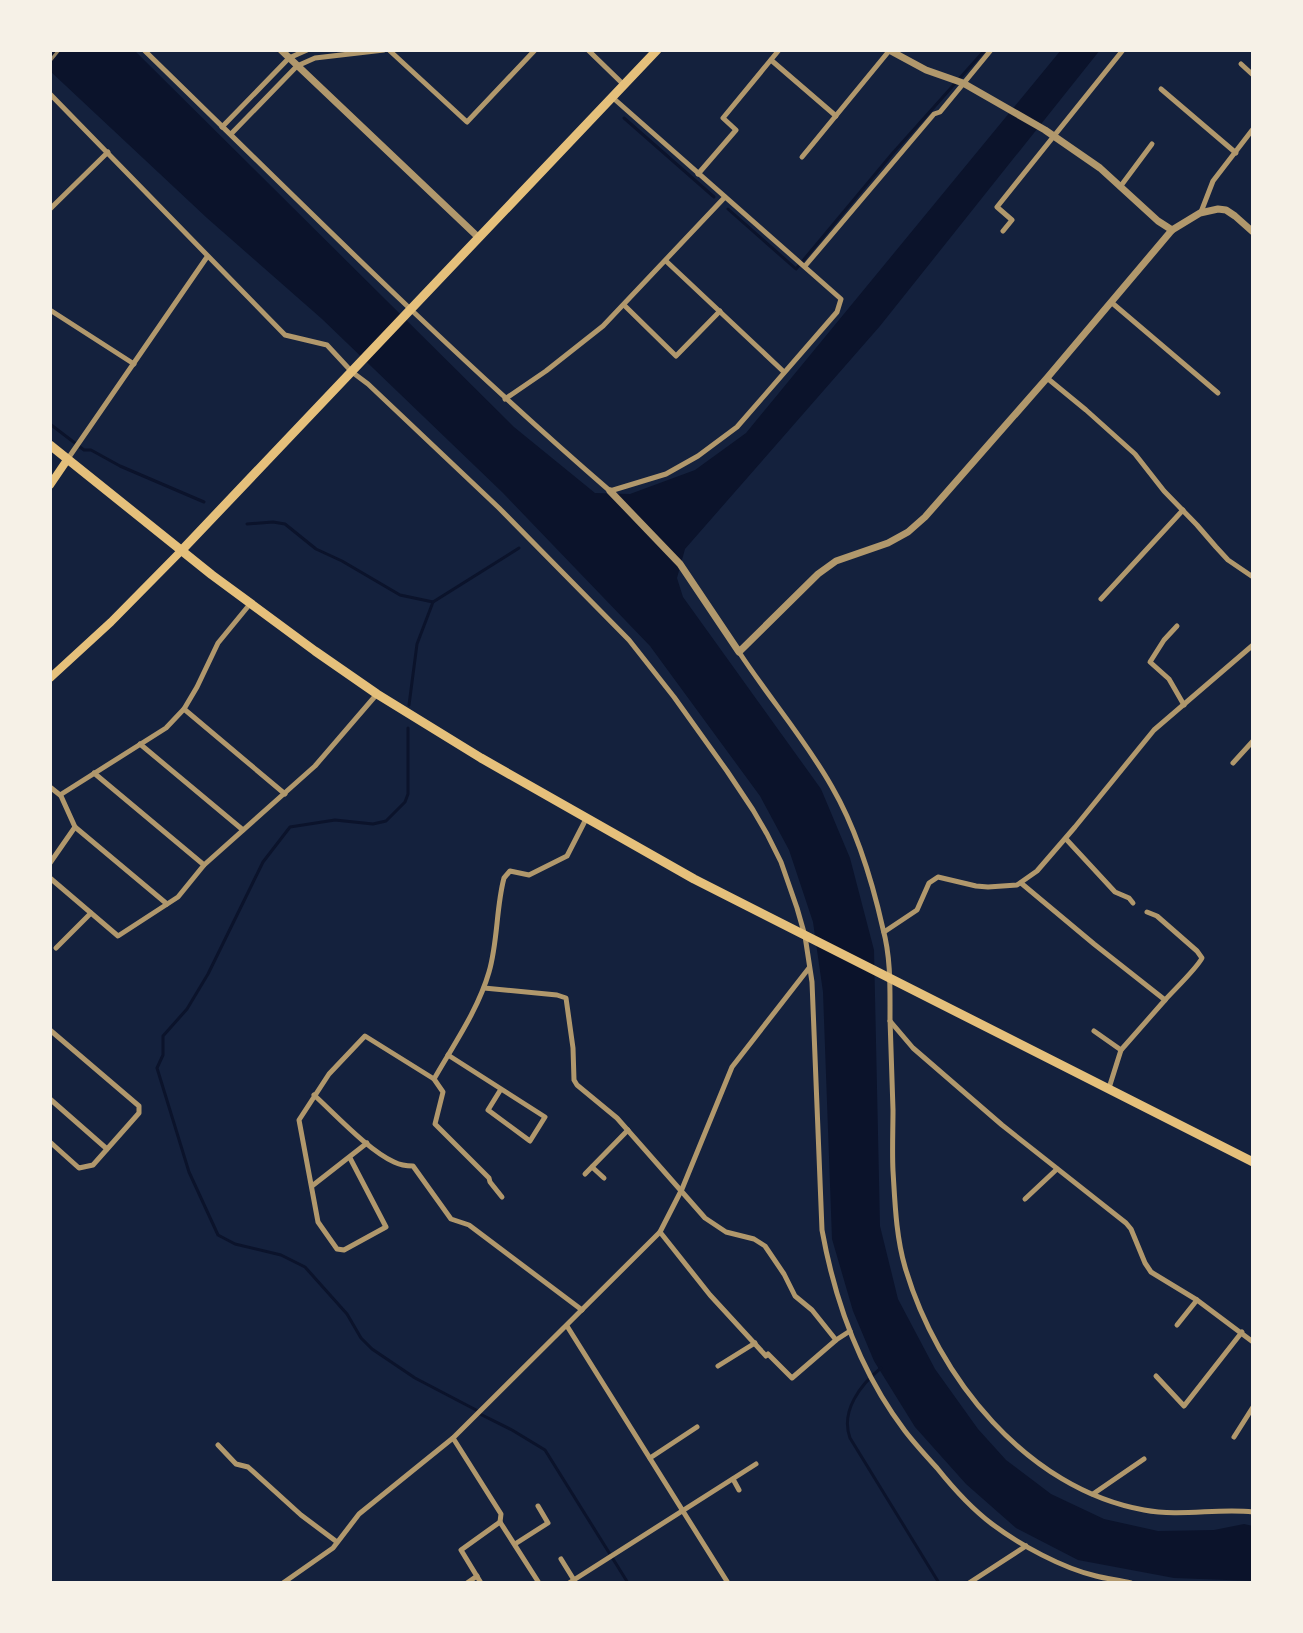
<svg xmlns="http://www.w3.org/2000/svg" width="1303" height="1633" font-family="'Fira Sans',sans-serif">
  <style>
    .water { fill: #0b132b }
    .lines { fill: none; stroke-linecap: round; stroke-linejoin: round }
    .stream { stroke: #0b132b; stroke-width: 3 }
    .minor { stroke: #b1986c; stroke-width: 5 }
    .tertiary { stroke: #b1986c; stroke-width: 7 }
    .secondary { stroke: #e5c07b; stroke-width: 8 }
    .trunk { stroke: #e5c07b; stroke-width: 9 }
    .rail { stroke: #918062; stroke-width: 3 }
  </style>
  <rect width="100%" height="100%" fill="#14213d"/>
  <!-- water -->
  <polygon class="water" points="50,50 134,50 514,427 595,493 630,494 695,470 746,433 1061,50 1100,50 880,326 685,549 677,578 683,597 821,789 850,858 874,950 880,1226 898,1299 935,1369 978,1429 1006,1460 1051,1494 1104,1519 1158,1531 1214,1530 1244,1524 1253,1526 1253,1581 1174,1578 1078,1560 1016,1528 966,1484 915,1427 874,1361 853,1311 832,1239 823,992 813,922 789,850 760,796 650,646 502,492 322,319 207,218 50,71"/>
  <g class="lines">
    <!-- stream -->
    <g class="stream">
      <polyline points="624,118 714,197"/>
      <polyline points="728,209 796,269 892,154 985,50"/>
      <polyline points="50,424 84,450 91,450 120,466 204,502"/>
      <polyline points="247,524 273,522 285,524 316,549 342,561 400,595 433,602"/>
      <polyline points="409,705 417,644 433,602 519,548"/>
      <polyline points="408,728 408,794 405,802 386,821 373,824 335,820 290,827 263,862 208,974 187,1009 163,1036 163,1055 157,1068 189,1172 218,1235 235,1244 281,1255 305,1267 347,1314 361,1338 372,1349 415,1378 478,1411 478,1413 512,1430 545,1450 628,1583"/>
      <path d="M881,1368c-20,16 -41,43 -31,70l89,145"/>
    </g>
    <!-- minor -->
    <g class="minor">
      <path d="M144,50c153,149 304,301 466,441l56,-17 32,-18 39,-29 100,-115 4,-13 -229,-202"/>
      <polyline points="389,50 467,122 535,50"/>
      <polyline points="588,50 624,85"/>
      <polyline points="771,60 836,116"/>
      <polyline points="1241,64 1253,75"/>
      <polyline points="1161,89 1236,153"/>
      <path d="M50,94l235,241 42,10 25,27 16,12 131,124 130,132 45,57 53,74 26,39 14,24 14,28 16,46 8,28 7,46 10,248c13,72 39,143 83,201 10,13 21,25 32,37 16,20 35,41 55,56 28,21 70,44 104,52 11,3 24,4 35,7"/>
      <polyline points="222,127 289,58 307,50"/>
      <polyline points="231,134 297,66 315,58 384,50"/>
      <polyline points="802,157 889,51"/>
      <polyline points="698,174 736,130 723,118 779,50"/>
      <polyline points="1120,187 1152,144"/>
      <polyline points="50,209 108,152"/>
      <polyline points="1201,212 1213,181 1253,129"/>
      <polyline points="1003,231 1012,220 997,207 1123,50"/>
      <polyline points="666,261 784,372"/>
      <polyline points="805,266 934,114 940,112 991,50"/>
      <polyline points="1111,302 1218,393"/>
      <polyline points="624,305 676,356 720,311"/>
      <polyline points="50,310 134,364"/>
      <polyline points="1047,378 1086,410 1135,454 1164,491 1197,525 1216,547 1228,560 1253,577"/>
      <polyline points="505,399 546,371 603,326 725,197"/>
      <polyline points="67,460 207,257"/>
      <polyline points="1101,599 1183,510"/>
      <polyline points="250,604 218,643 197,687 184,709 285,794"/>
      <polyline points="1177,626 1164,640 1150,662 1169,679 1184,705"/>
      <path d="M739,652c30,46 66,87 93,135 25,43 40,93 51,142 8,29 7,60 7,90 1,31 2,61 3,91 0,20 -1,41 0,61 2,32 3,65 12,96 32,110 122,222 239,243 37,7 73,-2 109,2"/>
      <polyline points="140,744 243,830"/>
      <polyline points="1233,763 1253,741"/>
      <polyline points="94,773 204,865"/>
      <polyline points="50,787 60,795 166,728 184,709"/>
      <polyline points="61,796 75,827 167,904"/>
      <polyline points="1066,839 1115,892 1129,898 1133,903"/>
      <polyline points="50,863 75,827"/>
      <polyline points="50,878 118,936 178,897 204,865 315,766 377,694"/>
      <polyline points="1021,883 1094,944 1165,1000 1121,1050 1109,1088"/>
      <path d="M1147,912l10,4 40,35 5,7c-5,10 -27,31 -37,42"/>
      <polyline points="884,932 917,910 929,883 938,877 976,886 988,887 1017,885 1037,871 1075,827 1154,730 1253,645"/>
      <polyline points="56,948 91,913"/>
      <polyline points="484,988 557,995 566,998 573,1048 574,1080 577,1085 617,1118 705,1218 726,1232 754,1239 765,1246 784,1274 795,1296 812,1310 836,1340"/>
      <polyline points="890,1021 913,1048 1002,1125 1126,1223 1131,1229 1145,1263 1151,1272 1197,1300 1253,1342"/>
      <polyline points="50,1030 139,1106 139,1113 93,1165 79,1168 50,1142"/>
      <polyline points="1094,1031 1121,1050"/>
      <polyline points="448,1055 545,1117 530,1141 488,1110 501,1089"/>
      <polyline points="434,1079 443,1092 435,1124 489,1178 490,1182 502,1197"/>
      <path d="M314,1095c22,20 54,55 80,67 6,3 12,4 19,4l38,53 18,6 113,85"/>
      <polyline points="50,1099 107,1149"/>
      <path d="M350,1158l36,69 -42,23 -7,-1 -19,-27 -19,-102 30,-46 36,-38 69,43c20,-35 44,-69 55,-107 9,-31 7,-64 15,-94l6,-7 19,4 38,-19 19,-37"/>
      <polyline points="592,1167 604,1178"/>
      <polyline points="585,1174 628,1130"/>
      <polyline points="312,1186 367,1143"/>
      <polyline points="1025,1199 1057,1169"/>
      <polyline points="660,1232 710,1295 766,1356 768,1354 792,1378 836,1340 850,1331"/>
      <polyline points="1177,1325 1197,1300"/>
      <polyline points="567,1326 728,1583"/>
      <polyline points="718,1366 755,1343"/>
      <polyline points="1156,1376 1184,1406 1242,1332"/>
      <polyline points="1234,1437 1253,1407"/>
      <polyline points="453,1438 501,1514 500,1522 539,1583"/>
      <polyline points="218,1445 236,1464 248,1467 301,1515 337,1542"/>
      <polyline points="650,1458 697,1427"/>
      <polyline points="733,1479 739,1490"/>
      <polyline points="1093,1494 1144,1459"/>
      <polyline points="515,1544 548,1523 538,1506"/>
      <polyline points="561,1559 574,1580"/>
      <polyline points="283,1583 333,1548 359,1514 453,1438 660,1232 682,1189 732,1067 809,968"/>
      <polyline points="467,1583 477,1576"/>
      <polyline points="481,1583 461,1550 500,1522"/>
      <polyline points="569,1583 756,1464"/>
      <polyline points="969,1583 1026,1546"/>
    </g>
    <!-- tertiary -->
    <g class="tertiary">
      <polyline points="281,50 478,237"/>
      <polyline points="889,50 926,70 963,83 1045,130 1100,168 1158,221 1172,230"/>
      <polyline points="610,491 680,564 739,652 818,574 836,561 888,543 908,532 925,517 1047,378 1172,230 1200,213 1218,209 1226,210 1235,216 1253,232"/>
    </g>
    <!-- secondary -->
    <g class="secondary">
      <polyline points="50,485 67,460"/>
      <polyline points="50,678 111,622 182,550"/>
    </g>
    <!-- trunk -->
    <g class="trunk">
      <polyline points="50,445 212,575 315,651 377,694 481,758 694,879 1253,1162"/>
      <polyline points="182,550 657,50"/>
    </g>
    <!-- rail -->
    <polyline class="rail" points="50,61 59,50"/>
  </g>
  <!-- border -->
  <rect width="1303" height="1633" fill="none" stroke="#f6f1e7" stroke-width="104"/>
</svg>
